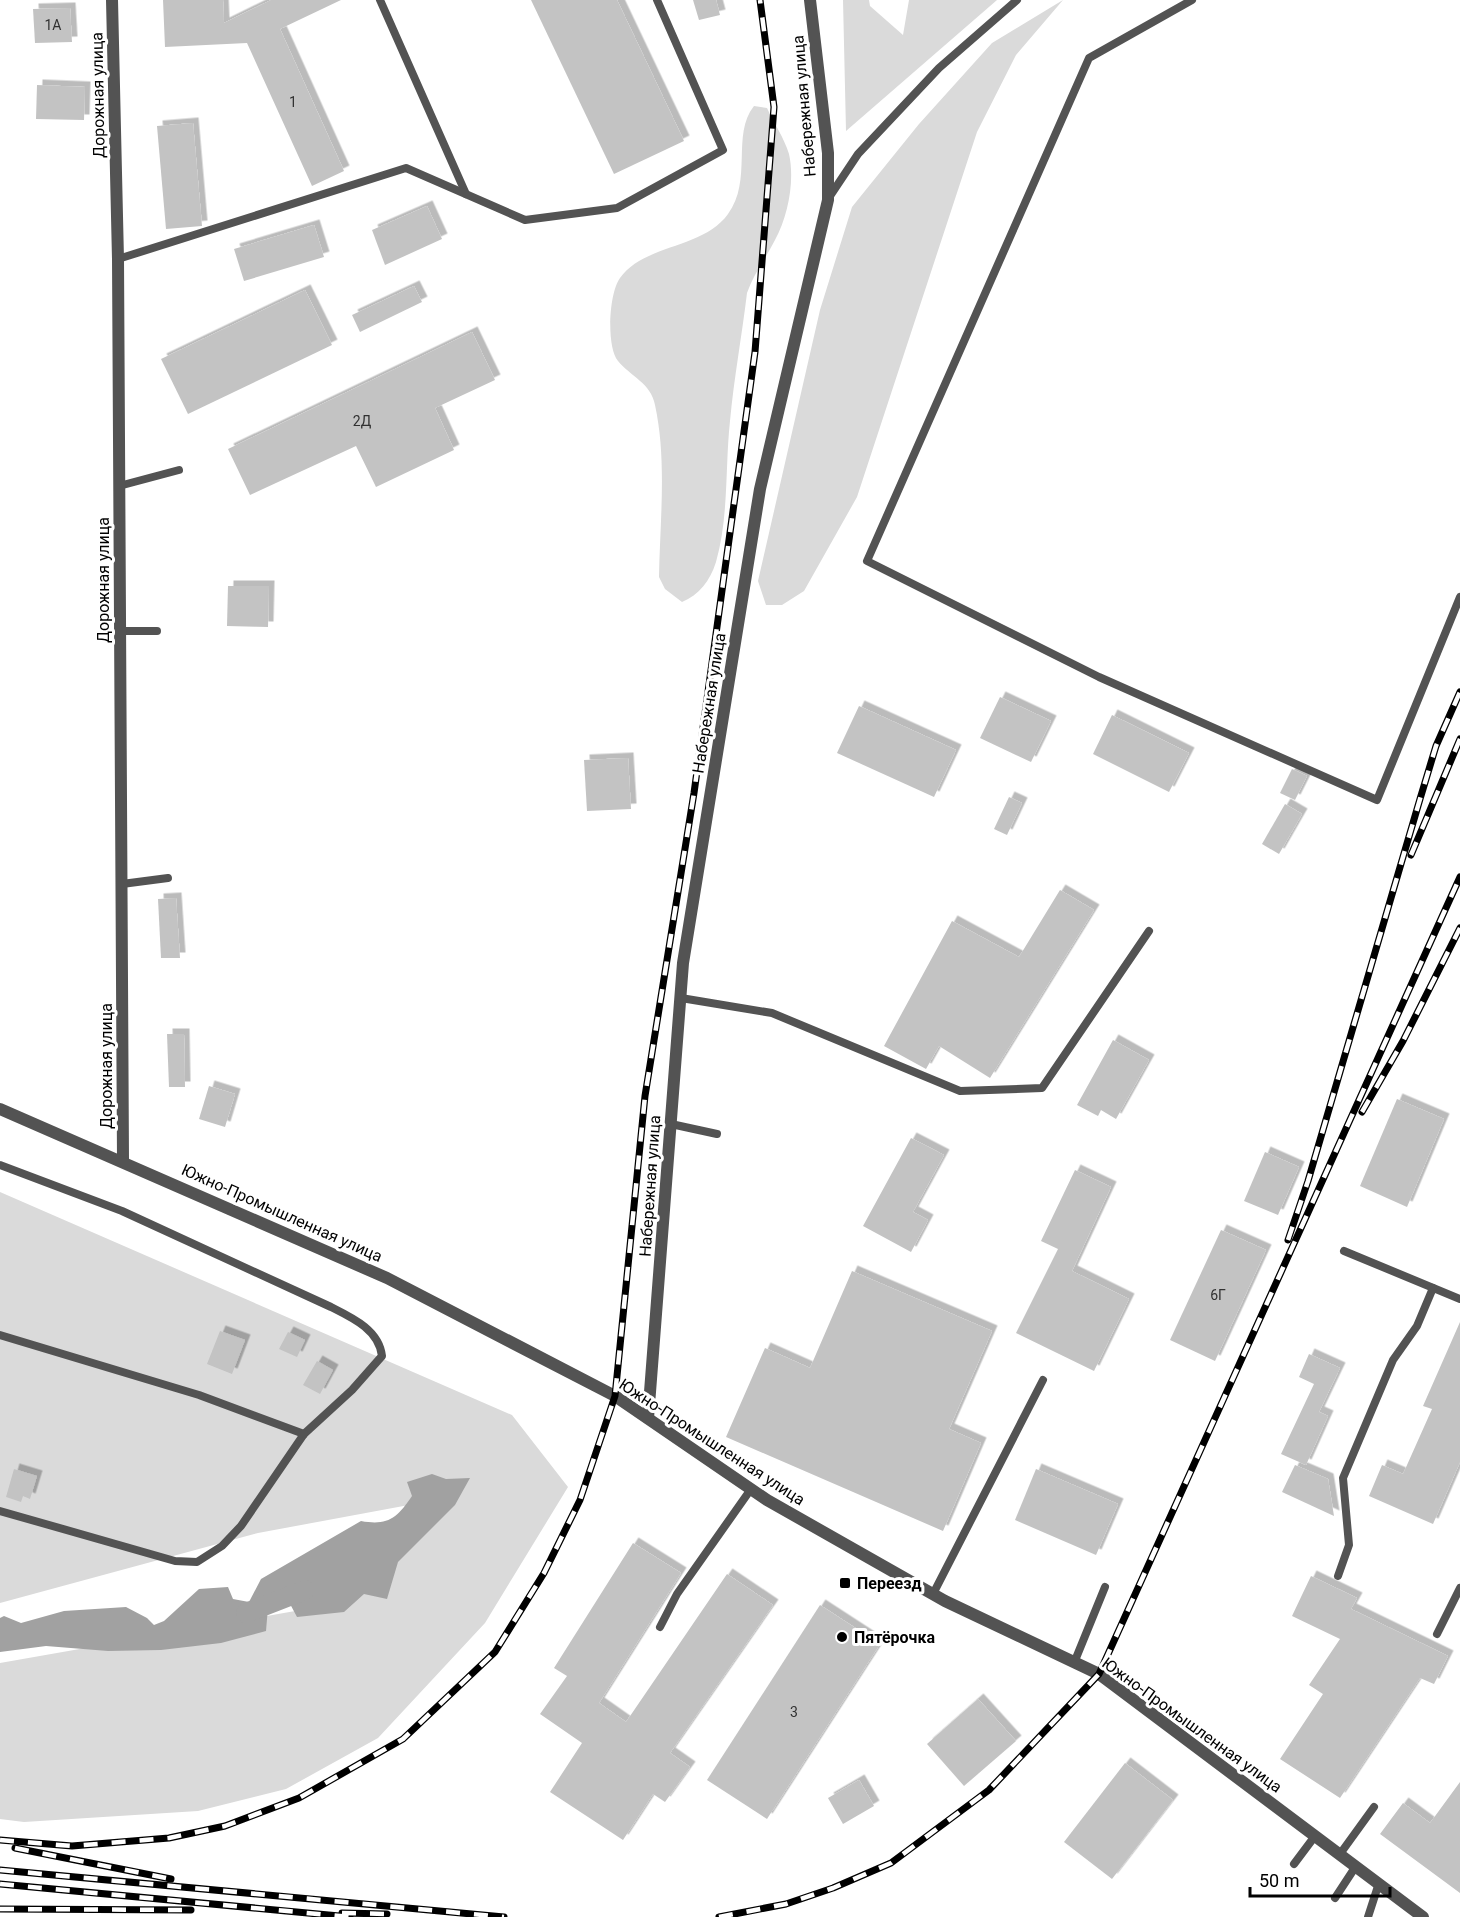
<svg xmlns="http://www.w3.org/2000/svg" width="1460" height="1917" font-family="Roboto,sans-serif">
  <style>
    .green { fill: #dadada }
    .water { fill: #a1a1a1 }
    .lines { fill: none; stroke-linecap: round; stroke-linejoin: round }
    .canal { stroke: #a1a1a1; stroke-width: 20 }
    .building { fill: #c3c3c3; filter: url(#shadow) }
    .service { stroke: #535353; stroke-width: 8 }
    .minor { stroke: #535353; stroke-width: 12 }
    .tertiary { stroke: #535353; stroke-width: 12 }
    .rail-casing { stroke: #000; stroke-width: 7 }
    .rail { stroke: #fff; stroke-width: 4.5; stroke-dasharray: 14; stroke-linecap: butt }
    .poi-dot { fill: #000; stroke: #fff; stroke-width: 2 }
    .labels { text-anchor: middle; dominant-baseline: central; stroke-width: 6; stroke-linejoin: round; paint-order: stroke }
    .number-label { font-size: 14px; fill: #313131 }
    .street-label { font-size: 16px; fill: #000; stroke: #fff }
    .poi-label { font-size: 16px; font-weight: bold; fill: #000; stroke: #fff; text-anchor: start }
  </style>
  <defs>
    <filter id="shadow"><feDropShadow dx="5.5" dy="-5.5" stdDeviation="0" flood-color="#0004"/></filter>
  </defs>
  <rect width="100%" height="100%" fill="#fff"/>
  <!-- green -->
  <g class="green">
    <polygon points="843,0 869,0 870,6 903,35 909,0 997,0 846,131"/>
    <polygon points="1063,0 1016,55 977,132 857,497 804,591 782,605 766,605 758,581 820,310 852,207 919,124 992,43"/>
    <path d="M754,106l13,2c7,15 17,30 22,46 6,27 -1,62 -14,86 -9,18 -21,33 -28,53 -5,42 -13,85 -17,128 -5,46 -1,95 -14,141 -6,19 -17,33 -34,40l-17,-13 -6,-12c1,-57 8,-117 -4,-172 -4,-22 -25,-29 -37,-44 -12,-15 -9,-68 2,-83 24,-34 83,-29 108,-64 25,-34 3,-79 26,-108z"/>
    <polygon points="0,1192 512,1415 568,1487 485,1623 378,1738 286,1789 198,1811 24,1822 0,1819 0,1663 352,1601 452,1497 258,1533 0,1603"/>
  </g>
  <!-- water -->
  <path class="water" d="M432,1474l14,5 24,-1 -15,27 -57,57 -11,37 -23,-5 -20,18 -47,5 -8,-15 -13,-3 -8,8 -2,24 -45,12 -60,7 -53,1 -62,-5 -46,6v-34l4,-2 17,7 43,-12 62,-4 21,11 7,7 10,-4 35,-32 29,-2 5,12 16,3 12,-23 100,-58c27,5 36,-3 51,-25l-5,-14z"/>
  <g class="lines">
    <!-- canal -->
    <polyline class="canal" points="246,1613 305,1590"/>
  </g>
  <!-- building -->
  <g class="building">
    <polygon points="163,0 223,0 224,23 271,0 341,0 280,29 344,171 312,186 247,43 165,47"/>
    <polygon points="531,0 617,0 684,141 614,174"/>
    <polygon points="693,0 716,0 720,15 699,20"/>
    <polygon points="70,8 72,42 35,43 33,9"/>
    <polygon points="37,85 85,87 84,120 36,119"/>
    <polygon points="193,123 202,226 166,229 157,126"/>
    <polygon points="427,206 442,239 385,265 372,230"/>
    <polygon points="314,225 324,257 244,281 234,249"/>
    <polygon points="414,286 422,302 360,332 352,315"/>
    <polygon points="305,290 332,345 188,414 161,359"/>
    <polygon points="472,332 495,380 435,408 454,450 376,487 356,446 250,495 228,449"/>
    <polygon points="228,586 269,586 268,627 227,626"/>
    <polygon points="1000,697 1051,721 1031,762 980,738"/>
    <polygon points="859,706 956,750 934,797 837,753"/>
    <polygon points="1112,715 1189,753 1169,792 1093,754"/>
    <polygon points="628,758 631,809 587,811 584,760"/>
    <polygon points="1292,769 1307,776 1295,800 1280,793"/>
    <polygon points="1009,797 1022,803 1007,835 994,829"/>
    <polygon points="1285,804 1302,814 1279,854 1262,844"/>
    <polygon points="1060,890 1094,910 990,1078 939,1046 926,1069 884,1046 952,921 1019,957"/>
    <polygon points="176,898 180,958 161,958 158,899"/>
    <polygon points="167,1034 184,1034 185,1087 169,1087"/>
    <polygon points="1113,1040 1149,1060 1116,1119 1101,1110 1098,1116 1077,1105"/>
    <polygon points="209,1086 235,1094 225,1127 199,1119"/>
    <polygon points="1397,1099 1444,1119 1407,1207 1360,1186"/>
    <polygon points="911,1138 944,1155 913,1212 928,1220 911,1252 863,1226"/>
    <polygon points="1265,1152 1299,1167 1278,1215 1244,1201"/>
    <polygon points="1075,1170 1111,1187 1072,1271 1129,1299 1094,1371 1016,1333 1058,1249 1041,1241"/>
    <polygon points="1221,1230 1266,1250 1215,1361 1170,1340"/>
    <polygon points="852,1271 992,1331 949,1429 981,1443 943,1531 726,1437 765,1348 810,1368"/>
    <polygon points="1460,1322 1460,1462 1433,1524 1369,1496 1382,1465 1403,1474 1432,1409 1423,1406"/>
    <polygon points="220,1331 245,1340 232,1374 207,1364"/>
    <polygon points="288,1332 305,1340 297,1357 279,1349"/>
    <polygon points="1309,1354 1340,1368 1319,1412 1328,1416 1306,1465 1281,1454 1314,1384 1299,1377"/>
    <polygon points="317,1361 333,1370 320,1394 303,1385"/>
    <polygon points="1295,1465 1328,1479 1334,1516 1282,1492"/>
    <polygon points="14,1469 37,1476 30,1499 23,1496 21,1502 6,1497"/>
    <polygon points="1036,1469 1118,1504 1096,1555 1015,1520"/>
    <polygon points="633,1543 681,1573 599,1703 626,1722 727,1574 773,1605 670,1753 690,1767 665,1802 653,1794 623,1840 550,1792 582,1743 540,1714 567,1676 554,1668"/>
    <polygon points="1311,1576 1357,1598 1351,1609 1448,1656 1434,1684 1420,1678 1340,1798 1280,1759 1323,1694 1309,1685 1340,1639 1292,1616"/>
    <polygon points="820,1605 880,1644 767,1819 707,1780"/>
    <polygon points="978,1699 1016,1741 964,1786 927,1744"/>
    <polygon points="1125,1763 1173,1800 1112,1879 1064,1842"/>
    <polygon points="859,1780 874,1806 843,1824 828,1798"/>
    <polygon points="1460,1782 1460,1893 1380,1834 1403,1803 1430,1823"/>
  </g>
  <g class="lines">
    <!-- service -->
    <g class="service">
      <polyline points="380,0 466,194"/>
      <polyline points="1192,0 1089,58 867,561 1099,677 1377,800 1460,597"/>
      <polyline points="828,199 858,154 939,68 1017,0"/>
      <polyline points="118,259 406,168 525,220 617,208 723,150 657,0"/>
      <polyline points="119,486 179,470"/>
      <polyline points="120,631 157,631"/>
      <polyline points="122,884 168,878"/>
      <polyline points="681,998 772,1013 960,1091 1042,1088 1149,931"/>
      <polyline points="671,1124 717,1134"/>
      <path d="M0,1165l122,46 209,96c22,11 48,23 51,49l-30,34 -48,44 -63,92 -19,20 -25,16 -22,-1 -175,-50"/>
      <polyline points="1344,1251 1460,1299"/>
      <polyline points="0,1335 199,1395 304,1434"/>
      <polyline points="1338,1576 1349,1545 1343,1478 1393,1360 1417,1326 1433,1288"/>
      <polyline points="933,1594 1043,1380"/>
      <polyline points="660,1627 677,1594 751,1489"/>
      <polyline points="1437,1634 1460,1588"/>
      <polyline points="1074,1663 1105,1587"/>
      <polyline points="1340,1854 1374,1807"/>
      <polyline points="1294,1864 1315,1836"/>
      <polyline points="1335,1898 1356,1866"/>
      <polyline points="1368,1917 1379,1883"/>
    </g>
    <!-- minor -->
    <g class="minor">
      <polyline points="112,0 118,259 123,1160"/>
      <polyline points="648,1418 683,963 760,489 828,200 828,153 810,0"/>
    </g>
    <!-- tertiary -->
    <polyline class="tertiary" points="0,1109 387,1278 615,1396 767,1500 945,1601 1099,1674 1423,1917"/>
    <defs>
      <g id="rail">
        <polyline points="1411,855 1460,739"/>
        <polyline points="1362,1112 1403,1041 1460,928"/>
        <polyline points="1288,1240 1308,1181 1420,799 1436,746 1460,692"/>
        <polyline points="0,1840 72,1846 169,1838 225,1826 299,1798 403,1739 495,1652 544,1573 580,1500 615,1396 645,1096 694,793 755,352 774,107 760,0"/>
        <polyline points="15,1848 171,1879"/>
        <polyline points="0,1870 504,1917"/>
        <polyline points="0,1884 350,1917"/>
        <polyline points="0,1909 191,1910"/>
        <polyline points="342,1913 387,1914"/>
        <polyline points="719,1917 786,1904 833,1888 891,1863 989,1790 1099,1674 1460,877"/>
      </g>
    </defs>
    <!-- rail casing -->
    <use href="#rail" class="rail-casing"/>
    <!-- rail -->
    <use href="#rail" class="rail"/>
  </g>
  <!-- markers -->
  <g class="poi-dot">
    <rect x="839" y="1577" width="12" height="12" rx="3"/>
    <circle cx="842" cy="1637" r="6"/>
  </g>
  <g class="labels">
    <!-- number labels -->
    <g class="number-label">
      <text x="53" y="25">1А</text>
      <text x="293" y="102">1</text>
      <text x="362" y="421">2Д</text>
      <text x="1218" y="1295">6Г</text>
      <text x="794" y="1712">3</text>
    </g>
    <!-- street labels -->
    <g class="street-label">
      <text transform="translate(98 95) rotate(-91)">Дорожная улица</text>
      <text transform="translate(804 106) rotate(-95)">Набережная улица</text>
      <text transform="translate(103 580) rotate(-90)">Дорожная улица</text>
      <text transform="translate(709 703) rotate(-81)">Набережная улица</text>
      <text transform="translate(106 1066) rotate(-90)">Дорожная улица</text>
      <text transform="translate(650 1186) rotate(-86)">Набережная улица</text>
      <text transform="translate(282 1213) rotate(24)">Южно-Промышленная улица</text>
      <text transform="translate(712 1442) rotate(33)">Южно-Промышленная улица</text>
      <text transform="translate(1192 1725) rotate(36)">Южно-Промышленная улица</text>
    </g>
    <!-- poi labels -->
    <g class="poi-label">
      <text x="857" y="1583">Переезд</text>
      <text x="854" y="1637">Пятёрочка</text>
    </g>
  </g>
  <!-- scale -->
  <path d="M1250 1887v9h140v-9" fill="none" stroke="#000000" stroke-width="3"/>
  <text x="1259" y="1887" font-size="18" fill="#000000" stroke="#ffffff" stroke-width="4.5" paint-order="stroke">50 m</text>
</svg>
